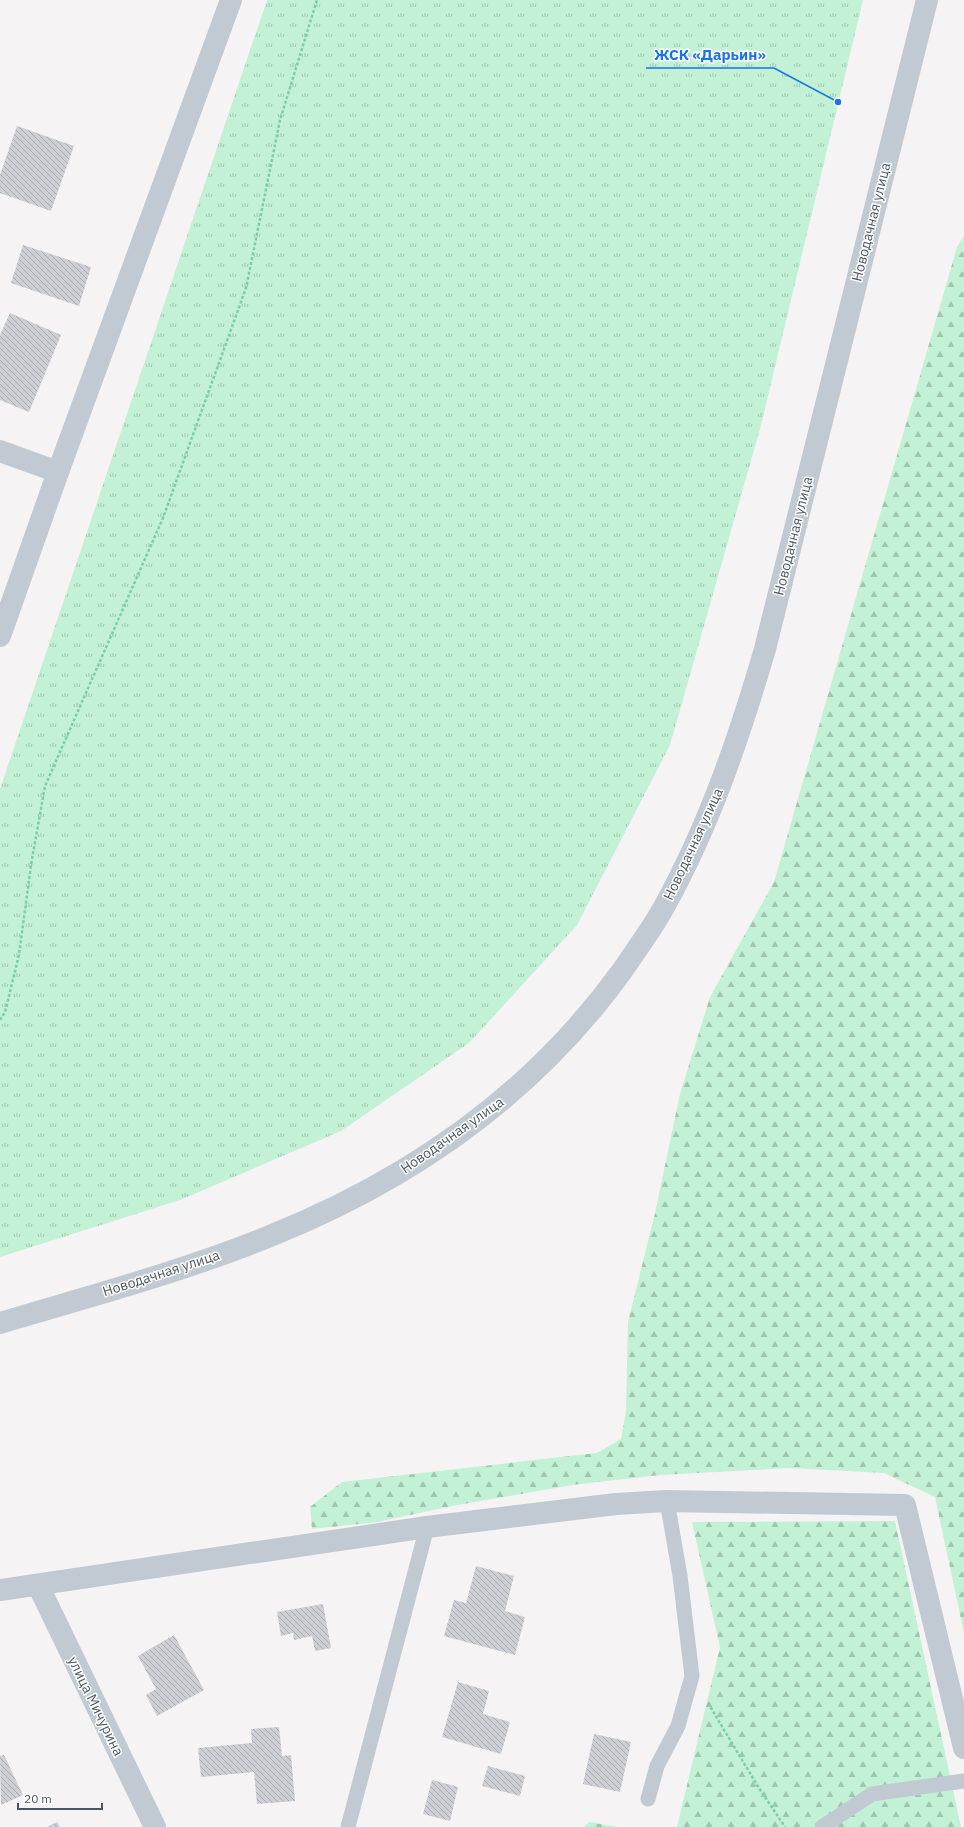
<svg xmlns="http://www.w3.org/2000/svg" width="964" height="1827" font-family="'IBM Plex Sans',sans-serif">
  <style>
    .grass { fill: url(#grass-tufts) }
    .forest { fill: url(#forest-firs) }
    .building { fill: url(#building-back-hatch) }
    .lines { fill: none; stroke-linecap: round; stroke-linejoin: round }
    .path { stroke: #7ad0a6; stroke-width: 2.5; stroke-dasharray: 3 2; stroke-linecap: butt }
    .service { stroke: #c1cad2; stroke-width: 15 }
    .minor { stroke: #c1cad2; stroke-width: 22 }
    .tertiary { stroke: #c1cad2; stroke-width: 22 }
    .labels { text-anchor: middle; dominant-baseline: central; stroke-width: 3; stroke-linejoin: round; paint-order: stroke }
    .street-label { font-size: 14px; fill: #4a5661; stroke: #fff }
    .leader { fill: none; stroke: #1a73e8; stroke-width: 1.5 }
    .callout-dot { fill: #1a73e8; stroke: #fff; stroke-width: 1.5 }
    .callout-label { font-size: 15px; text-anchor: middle; font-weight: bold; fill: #1a73e8; stroke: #fff; stroke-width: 3; stroke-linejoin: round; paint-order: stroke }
  </style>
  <defs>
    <pattern id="grass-tufts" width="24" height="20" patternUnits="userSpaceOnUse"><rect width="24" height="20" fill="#c3f1d5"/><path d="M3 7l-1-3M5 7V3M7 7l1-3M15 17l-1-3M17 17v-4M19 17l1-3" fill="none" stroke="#a0c6b0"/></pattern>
    <pattern id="forest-firs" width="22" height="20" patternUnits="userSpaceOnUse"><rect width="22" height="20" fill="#c3f1d5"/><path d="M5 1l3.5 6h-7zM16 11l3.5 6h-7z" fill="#a0c6b0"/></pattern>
    <pattern id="building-back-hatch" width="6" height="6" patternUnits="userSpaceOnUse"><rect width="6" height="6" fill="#cdcfd5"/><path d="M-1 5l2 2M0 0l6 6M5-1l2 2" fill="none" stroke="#a8abb0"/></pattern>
  </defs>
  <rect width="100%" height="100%" fill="#f5f3f3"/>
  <!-- grass -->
  <polygon class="grass" points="267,0 863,0 760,429 670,745 577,925 469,1043 341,1131 180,1200 0,1257 0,789"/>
  <!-- forest -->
  <g class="forest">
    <polygon points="964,236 964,1633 935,1497 884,1473 790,1468 660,1475 572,1485 452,1506 377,1522 312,1529 310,1507 342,1482 597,1453 621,1439 626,1411 628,1322 655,1213 680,1094 710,997 774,882 957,247"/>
    <polygon points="895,1521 961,1827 677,1827 720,1647 692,1522"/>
    <polygon points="589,1822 618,1827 584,1827"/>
  </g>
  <!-- building -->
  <g class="building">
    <polygon points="17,126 74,146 51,211 0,193 0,175"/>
    <polygon points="23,245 91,267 79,306 11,283"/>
    <polygon points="10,313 61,335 29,412 0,400 0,335"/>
    <polygon points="476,1566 514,1576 505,1611 525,1617 515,1655 444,1636 454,1600 466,1603"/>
    <polygon points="323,1604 331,1648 315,1651 312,1636 294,1640 293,1633 281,1636 277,1612"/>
    <polygon points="174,1635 204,1690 157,1716 146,1695 156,1689 138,1656"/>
    <polygon points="458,1682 489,1691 483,1714 510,1722 501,1754 442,1737"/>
    <polygon points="279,1727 282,1756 291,1755 295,1801 257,1804 254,1772 201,1777 198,1748 252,1743 251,1729"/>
    <polygon points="594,1734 631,1742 620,1792 583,1784"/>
    <polygon points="4,1755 23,1795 1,1805 0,1756"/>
    <polygon points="488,1766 525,1776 520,1796 482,1786"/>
    <polygon points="432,1780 458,1787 450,1821 423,1814"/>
    <polygon points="57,1822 60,1827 47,1827"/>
  </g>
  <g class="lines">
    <!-- path -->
    <g class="path">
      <polyline points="0,1020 5,1012 19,955 31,865 45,786 163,518 246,288 280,120 317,0"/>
      <polyline points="708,1703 757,1785 785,1827"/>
    </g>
    <!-- service -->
    <g class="service">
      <polyline points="648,1799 657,1766 678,1726 692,1676 680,1576 667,1501"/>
      <polyline points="348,1827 427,1527"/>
      <polyline points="822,1827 872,1794 964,1781"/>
    </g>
    <!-- minor -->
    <g class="minor">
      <polyline points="0,451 58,472"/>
      <polyline points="0,636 58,472 231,0"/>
      <polyline points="38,1585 155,1827"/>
      <polyline points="0,1590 427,1527 616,1504 667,1501 905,1505 964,1748"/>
    </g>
    <!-- tertiary -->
    <path class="tertiary" d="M0,1323c90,-27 182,-51 270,-87 140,-56 263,-142 352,-265 14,-21 30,-42 42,-64 45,-81 75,-169 101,-258l162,-649"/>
  </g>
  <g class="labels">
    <!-- street labels -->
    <g class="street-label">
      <text transform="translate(871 222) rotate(-76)">Новодачная улица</text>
      <text transform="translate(793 536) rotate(-76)">Новодачная улица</text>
      <text transform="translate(693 844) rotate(-65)">Новодачная улица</text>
      <text transform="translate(452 1135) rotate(-35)">Новодачная улица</text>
      <text transform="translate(161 1273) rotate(-18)">Новодачная улица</text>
      <text transform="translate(96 1706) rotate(64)">улица Мичурина</text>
    </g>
  </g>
  <!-- callouts -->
  <path class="leader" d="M838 102L774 68H646"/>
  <circle class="callout-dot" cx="838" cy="102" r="4"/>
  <g class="callout-label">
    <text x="710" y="60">ЖСК «Дарьин»</text>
  </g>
  <!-- scale -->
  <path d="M18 1803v6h84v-6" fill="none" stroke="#4a5661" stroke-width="2"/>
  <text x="24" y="1803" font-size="12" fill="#4a5661" stroke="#ffffff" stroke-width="3" paint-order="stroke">20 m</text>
</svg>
